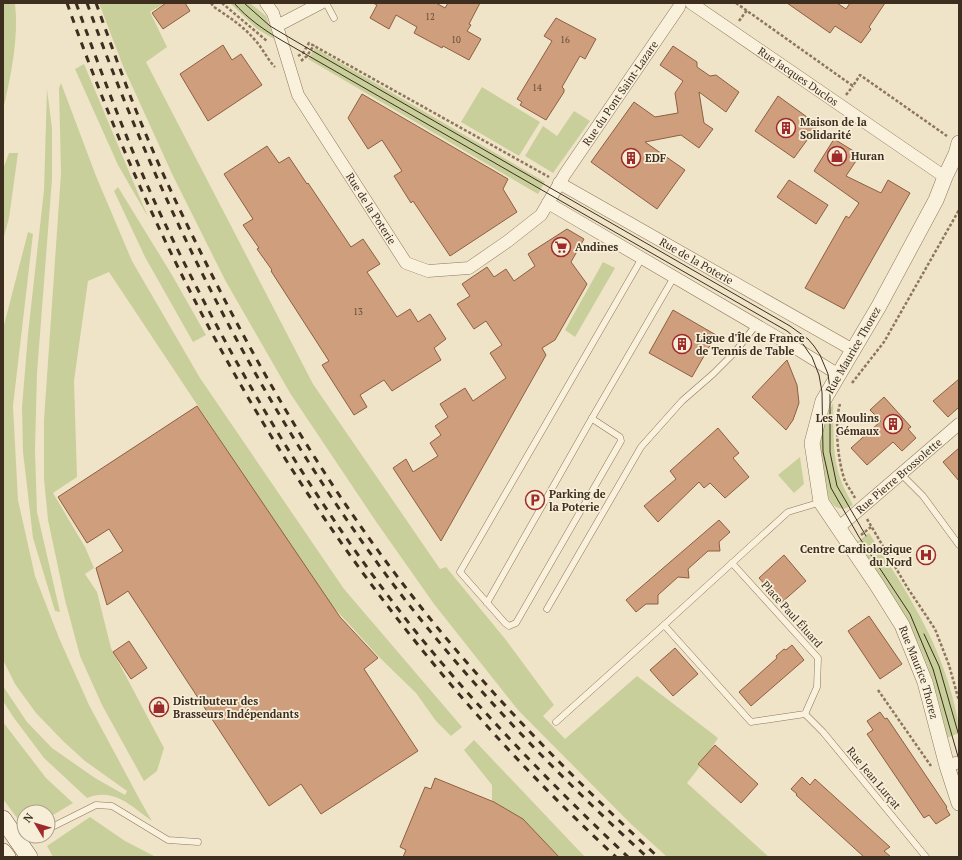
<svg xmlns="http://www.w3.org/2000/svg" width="962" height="860" font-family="'PT Serif',serif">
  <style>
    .green { fill: #c9cf9b }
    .building { fill: #cf9f7d; stroke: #8d5f41 }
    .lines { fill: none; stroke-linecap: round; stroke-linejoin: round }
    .service-casing { stroke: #8d765c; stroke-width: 7 }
    .minor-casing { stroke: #8d765c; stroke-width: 13 }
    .tertiary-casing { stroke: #8d765c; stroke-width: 16 }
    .secondary-casing { stroke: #6f573f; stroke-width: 18 }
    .path { stroke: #8d765c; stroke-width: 2.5; stroke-dasharray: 3 2; stroke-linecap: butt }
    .service { stroke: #faf1dc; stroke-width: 6 }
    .minor { stroke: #faf1dc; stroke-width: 12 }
    .tertiary { stroke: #faf1dc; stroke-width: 15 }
    .secondary { stroke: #faf1dc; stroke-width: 17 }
    .tram { stroke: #3d2e20; stroke-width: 1 }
    .rail { stroke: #3d2e20; stroke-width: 3; stroke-dasharray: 7 7; stroke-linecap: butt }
    .labels { text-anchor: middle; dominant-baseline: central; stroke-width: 3.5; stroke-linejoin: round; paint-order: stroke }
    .number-label { font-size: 9px; fill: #624a37 }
    .street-label { font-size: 11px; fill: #3d2e20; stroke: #f7eed8 }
    .poi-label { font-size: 11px; font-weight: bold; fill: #3d2e20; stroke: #f7eed8; text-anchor: start }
  </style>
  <rect width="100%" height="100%" fill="#f0e4c8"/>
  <!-- green -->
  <g class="green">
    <path d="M3,3h12c4,35 -4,72 -12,107z"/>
    <polygon points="99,3 165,3 150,12 167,47 146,62 313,384 440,569 446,567 506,640 554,705 543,716 565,739 637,676 718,738 698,769 687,783 769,857 667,857 631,824 518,710 434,604 377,523 290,393 225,280 173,176 123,66"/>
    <polygon points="230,3 250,3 266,16 274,39 257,29"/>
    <polygon points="315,48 545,182 538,194 308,59"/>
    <polygon points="84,64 148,217 118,165 75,69"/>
    <polygon points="61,83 96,176 132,261 200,378 344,589 462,727 451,736 436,721 416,693 378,656 326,599 109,272 88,281 74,381 77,477 53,493 85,547 94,568 85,574 97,592 111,648 164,748 157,771 144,781 102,705 80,656 65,600 48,520 44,479 44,420 61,173 59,88"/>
    <polygon points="482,87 540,122 519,156 461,122"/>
    <polygon points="47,89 52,128 52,179 37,373 35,450 37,512 60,612 55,611 33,538 23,452 22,407 28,334 44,190"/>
    <polygon points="574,111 590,121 553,173 525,156 543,126 557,136"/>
    <polygon points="9,153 18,153 9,218 3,240 3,169"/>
    <polygon points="118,187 172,275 206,335 193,342 145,257 114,191"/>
    <path d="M28,232l5,2 -20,172 5,94 17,76 24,62 30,67 52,97 11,19c-21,-15 -38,-34 -65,-23l-43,-40 -30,-40 -11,-17v-15l24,36 25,26 43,30 30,17 2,-4 -42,-30 -21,-19 -28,-29 -21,-29 -12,-24v-331z"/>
    <polygon points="603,262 615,268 575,337 565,330"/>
    <path d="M833,403c1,23 -1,46 5,68 3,12 9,23 15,34 -24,14 -27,-16 -30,-33 -1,-6 -3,-14 -3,-21 -1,-16 7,-34 13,-48z"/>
    <polygon points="800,457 804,484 794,493 778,475"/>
    <path d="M869,533c33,51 67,102 83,162 3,13 7,25 7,38l-12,5c-5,-23 -10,-46 -18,-68 -16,-46 -44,-88 -72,-128z"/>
    <polygon points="3,722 46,778 73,803 48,818 48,812 24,812 24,822 20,822 3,799"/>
    <polygon points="474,740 585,857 559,857 517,816 492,801 492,785 464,750"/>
    <polygon points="90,817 125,841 156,857 53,857 47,846"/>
  </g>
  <!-- building -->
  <g class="building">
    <polygon points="166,3 185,3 190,11 163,29 152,13"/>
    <polygon points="373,3 436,3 445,8 448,3 480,3 469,24 471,25 467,31 481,39 469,60 443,46 442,48 414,33 417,27 396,15 389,29 370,18 377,5"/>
    <polygon points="787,3 837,3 846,9 850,3 885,3 869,27 871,29 861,43 835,26 830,33"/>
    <polygon points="556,18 596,39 585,59 580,56 562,87 564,89 564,92 546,120 520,105 522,102 517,99 552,41 544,36"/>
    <polygon points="223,45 232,60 241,54 262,85 208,121 180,74"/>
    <polygon points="673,46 697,62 697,67 710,76 716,75 739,92 726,112 699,92 704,123 713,129 699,148 681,135 645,142 685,170 657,209 591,162 634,102 655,117 678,113 675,93 683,81 660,65"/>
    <polygon points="362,94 508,179 503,189 517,212 450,256 413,201 411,203 394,176 402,171 382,140 368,149 348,118"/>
    <polygon points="778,96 818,125 794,158 755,131"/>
    <polygon points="834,139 860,155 846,176 881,193 888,180 910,193 844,309 805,288 846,216 849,218 859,203 814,171"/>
    <polygon points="267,146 279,163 289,157 307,184 308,183 351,247 363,239 380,264 367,272 397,317 410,309 418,322 430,314 446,339 434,348 441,360 392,391 384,380 360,395 367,407 354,415 322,365 329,361 271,271 272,270 257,249 259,248 243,225 253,219 224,174"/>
    <polygon points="789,180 828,205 816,224 777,197"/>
    <polygon points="567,229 584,239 571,262 587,284 555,340 542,348 546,355 441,541 393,468 406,459 413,472 438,456 430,443 441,435 435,426 448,417 440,404 465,388 473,401 506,378 490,353 502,345 486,321 474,329 457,304 470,296 462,284 487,267 494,277 506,269 514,281 535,266 528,254"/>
    <polygon points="673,310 716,335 692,377 649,353"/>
    <polygon points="787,360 797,385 799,403 793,420 786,430 752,397"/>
    <polygon points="959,379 959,407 948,417 933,401"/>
    <polygon points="884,397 911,427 908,429 916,438 902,451 893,442 867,465 851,448 881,421 870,410"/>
    <polygon points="197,406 340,617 378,658 364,669 418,751 321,814 301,784 269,806 128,591 107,605 96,568 123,551 109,529 87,543 58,497"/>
    <polygon points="718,428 739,453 733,458 749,477 725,498 710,483 704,488 699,482 658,522 644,506 676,479 670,471"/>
    <polygon points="959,448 959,481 943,462"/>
    <polygon points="719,520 730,532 719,542 720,551 708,551 688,569 689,578 678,577 658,595 658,604 646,604 636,612 626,600"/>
    <polygon points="784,555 806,581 781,603 759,578"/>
    <polygon points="869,616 902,664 880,679 848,631"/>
    <polygon points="129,641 147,668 131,679 113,652"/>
    <polygon points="792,645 804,660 751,706 739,692 777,658 776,656 784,649 786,650"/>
    <polygon points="675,648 698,674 673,696 650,670"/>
    <polygon points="880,712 885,719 887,718 947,807 946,808 950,815 936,824 929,815 924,818 867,734 873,730 867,721"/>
    <polygon points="715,745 758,784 741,803 698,764"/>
    <polygon points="802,777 810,785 815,779 880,838 890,847 884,851 891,857 864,857 796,795 797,794 791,789"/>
    <polygon points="435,778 494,802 523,819 559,857 403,857 406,850 400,847 425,787 431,789"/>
  </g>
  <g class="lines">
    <defs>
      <g id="service">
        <polyline points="326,3 334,18"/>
        <polyline points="642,258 460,572 505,623 509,626 516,623 621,441 620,437 594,420 592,418 674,277"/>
        <polyline points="901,474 923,496 959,545"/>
        <polyline points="487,603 592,418"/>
        <polyline points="547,609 641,447 682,401 713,374 735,352 756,325"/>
        <polyline points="664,625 751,722 805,714 817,687 818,658 732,563"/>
        <polyline points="805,714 823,732 926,857"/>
        <polyline points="556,722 664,625 788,512 821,502"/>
        <polyline points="48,829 96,805 112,806 168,840 198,842"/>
        <polyline points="21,842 34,836"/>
      </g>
      <g id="minor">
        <path id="s1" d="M266,3l7,10 25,82 108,168 22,8 41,-3 39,-27 33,-26 24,-41 114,-167 1,-4"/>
        <path id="s2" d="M691,3l254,174"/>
        <polyline points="277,26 321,3"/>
        <path id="s3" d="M559,183l294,167"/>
        <polyline points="548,203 797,349 839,375"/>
        <path id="s4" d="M838,528l121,-104"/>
        <polyline points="947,766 959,762"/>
      </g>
      <g id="tertiary">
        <path id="s5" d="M959,143l-3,11 -11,23 -9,23 -57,106 -56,95 -11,42 9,59 56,83 25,40 23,57 22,84 12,37"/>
      </g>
      <g id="secondary">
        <polyline points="3,819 29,857"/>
        <polyline points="3,852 7,857"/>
      </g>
    </defs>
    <!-- service casing -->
    <use href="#service" class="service-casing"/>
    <!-- minor casing -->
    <use href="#minor" class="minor-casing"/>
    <!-- tertiary casing -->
    <use href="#tertiary" class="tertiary-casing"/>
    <!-- secondary casing -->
    <use href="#secondary" class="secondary-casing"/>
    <!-- path -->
    <g class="path">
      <path d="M211,3l3,4c15,10 29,19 40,32 8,8 13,20 21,28"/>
      <polyline points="222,3 267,41"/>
      <polyline points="736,3 853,86 860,75 947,136"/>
      <polyline points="739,21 747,10"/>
      <polyline points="298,56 303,53 309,43 549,177"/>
      <polyline points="301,61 307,56 314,45"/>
      <polyline points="846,95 853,86"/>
      <polyline points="852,383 884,342 959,210"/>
      <path d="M840,404c-6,20 -2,58 5,77 3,6 7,11 10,17"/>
      <polyline points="867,519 907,587 935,629 949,665 959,701"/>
      <polyline points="861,535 871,527"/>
      <polyline points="878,690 931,766"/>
    </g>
    <!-- service -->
    <use href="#service" class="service"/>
    <!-- minor -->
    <use href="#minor" class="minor"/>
    <!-- tertiary -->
    <use href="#tertiary" class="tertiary"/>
    <!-- secondary -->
    <use href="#secondary" class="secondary"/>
    <!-- tram -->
    <g class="tram">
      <path d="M234,3c13,15 30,27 47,37l506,291 16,13 6,9 3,4 7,18 3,17 1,60 8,36 28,49 51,77 23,55 26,91"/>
      <polyline points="244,3 270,26 297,42 790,326 808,339 814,346 820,355 828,374 830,389 830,452 837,486 866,536"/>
      <polyline points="924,634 939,666 959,736"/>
    </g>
    <!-- rail -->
    <g class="rail">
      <path d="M67,3c116,329 292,616 549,854"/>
      <path d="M76,3c25,69 51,139 82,206 71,150 155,293 258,423 65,80 137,154 212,225"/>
      <path d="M87,3c75,208 175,408 309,585 75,98 160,186 251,269"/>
      <path d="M96,3c17,47 34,95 54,141 17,40 36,79 55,117 56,113 121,223 198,323 76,100 163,188 255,273"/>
    </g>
  </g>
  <!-- icons -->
  <defs>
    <symbol id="building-ring" viewBox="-11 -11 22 22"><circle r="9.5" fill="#f7eed8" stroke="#9e2a2b" stroke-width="1.5"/><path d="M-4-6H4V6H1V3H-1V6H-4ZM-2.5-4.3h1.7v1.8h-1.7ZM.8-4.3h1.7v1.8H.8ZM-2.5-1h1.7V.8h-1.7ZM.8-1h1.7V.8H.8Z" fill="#9e2a2b"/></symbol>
    <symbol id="shop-ring" viewBox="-11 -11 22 22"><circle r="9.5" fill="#f7eed8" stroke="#9e2a2b" stroke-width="1.5"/><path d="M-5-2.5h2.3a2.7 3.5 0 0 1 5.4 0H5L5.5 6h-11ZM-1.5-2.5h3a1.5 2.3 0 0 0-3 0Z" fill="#9e2a2b"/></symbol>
    <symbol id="supermarket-ring" viewBox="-11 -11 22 22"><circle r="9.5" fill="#f7eed8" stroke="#9e2a2b" stroke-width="1.5"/><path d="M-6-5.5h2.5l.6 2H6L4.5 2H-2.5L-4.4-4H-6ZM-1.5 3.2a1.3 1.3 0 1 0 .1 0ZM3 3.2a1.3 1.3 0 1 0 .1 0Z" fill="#9e2a2b"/></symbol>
    <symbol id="parking-ring" viewBox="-11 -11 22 22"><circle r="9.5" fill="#f7eed8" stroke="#9e2a2b" stroke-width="1.5"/><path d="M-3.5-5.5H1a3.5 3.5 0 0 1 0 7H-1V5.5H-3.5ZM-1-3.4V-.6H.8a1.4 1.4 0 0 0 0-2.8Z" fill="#9e2a2b"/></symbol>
    <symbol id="hospital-ring" viewBox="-11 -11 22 22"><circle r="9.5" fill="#f7eed8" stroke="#9e2a2b" stroke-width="1.5"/><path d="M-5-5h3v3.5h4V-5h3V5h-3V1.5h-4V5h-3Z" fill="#9e2a2b"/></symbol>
  </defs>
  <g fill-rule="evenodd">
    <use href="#building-ring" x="775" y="117" width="22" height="22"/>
    <use href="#shop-ring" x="826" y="145" width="22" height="22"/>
    <use href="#building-ring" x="620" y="147" width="22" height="22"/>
    <use href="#supermarket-ring" x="550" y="236" width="22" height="22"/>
    <use href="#building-ring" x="671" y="333" width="22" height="22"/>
    <use href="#building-ring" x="882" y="413" width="22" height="22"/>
    <use href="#parking-ring" x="524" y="489" width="22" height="22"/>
    <use href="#hospital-ring" x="915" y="544" width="22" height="22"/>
    <use href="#shop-ring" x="148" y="696" width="22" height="22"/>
  </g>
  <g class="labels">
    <!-- number labels -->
    <g class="number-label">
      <text x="430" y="17">12</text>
      <text x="456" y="40">10</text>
      <text x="565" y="40">16</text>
      <text x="537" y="88">14</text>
      <text x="358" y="312">13</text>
    </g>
    <!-- street labels -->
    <g class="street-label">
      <text stroke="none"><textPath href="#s2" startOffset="130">Rue Jacques Duclos</textPath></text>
      <text stroke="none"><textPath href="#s1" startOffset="597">Rue du Pont Saint-Lazare</textPath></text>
      <text stroke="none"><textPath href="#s1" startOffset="233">Rue de la Poterie</textPath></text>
      <text stroke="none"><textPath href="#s3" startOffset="158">Rue de la Poterie</textPath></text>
      <text transform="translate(853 350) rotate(-60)">Rue Maurice Thorez</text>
      <text stroke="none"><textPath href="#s4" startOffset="80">Rue Pierre Brossolette</textPath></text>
      <text transform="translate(792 614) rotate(48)">Place Paul Éluard</text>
      <text stroke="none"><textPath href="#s5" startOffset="593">Rue Maurice Thorez</textPath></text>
      <text transform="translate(874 778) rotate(50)">Rue Jean Lurçat</text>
    </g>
    <!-- poi labels -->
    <g class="poi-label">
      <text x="800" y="122">Maison de la<tspan x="800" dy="13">Solidarité</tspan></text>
      <text x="851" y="156">Huran</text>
      <text x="645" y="158">EDF</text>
      <text x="575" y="247">Andines</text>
      <text x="696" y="338">Ligue d'Île de France<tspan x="696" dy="13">de Tennis de Table</tspan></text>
      <text x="879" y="418" text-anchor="end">Les Moulins<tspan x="879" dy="13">Gémaux</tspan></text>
      <text x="549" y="494">Parking de<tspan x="549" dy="13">la Poterie</tspan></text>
      <text x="912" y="549" text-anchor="end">Centre Cardiologique<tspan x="912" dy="13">du Nord</tspan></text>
      <text x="173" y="701">Distributeur des<tspan x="173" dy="13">Brasseurs Indépendants</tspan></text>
    </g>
  </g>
  <!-- border -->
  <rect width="962" height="860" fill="none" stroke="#3d2e20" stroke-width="8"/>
  <!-- north arrow -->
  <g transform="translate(36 824) rotate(308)"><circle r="19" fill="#f7eed8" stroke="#ada18e"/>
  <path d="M0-3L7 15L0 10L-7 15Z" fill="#9e2a2b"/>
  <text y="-6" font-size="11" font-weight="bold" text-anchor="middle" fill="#3d2e20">N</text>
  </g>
</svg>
